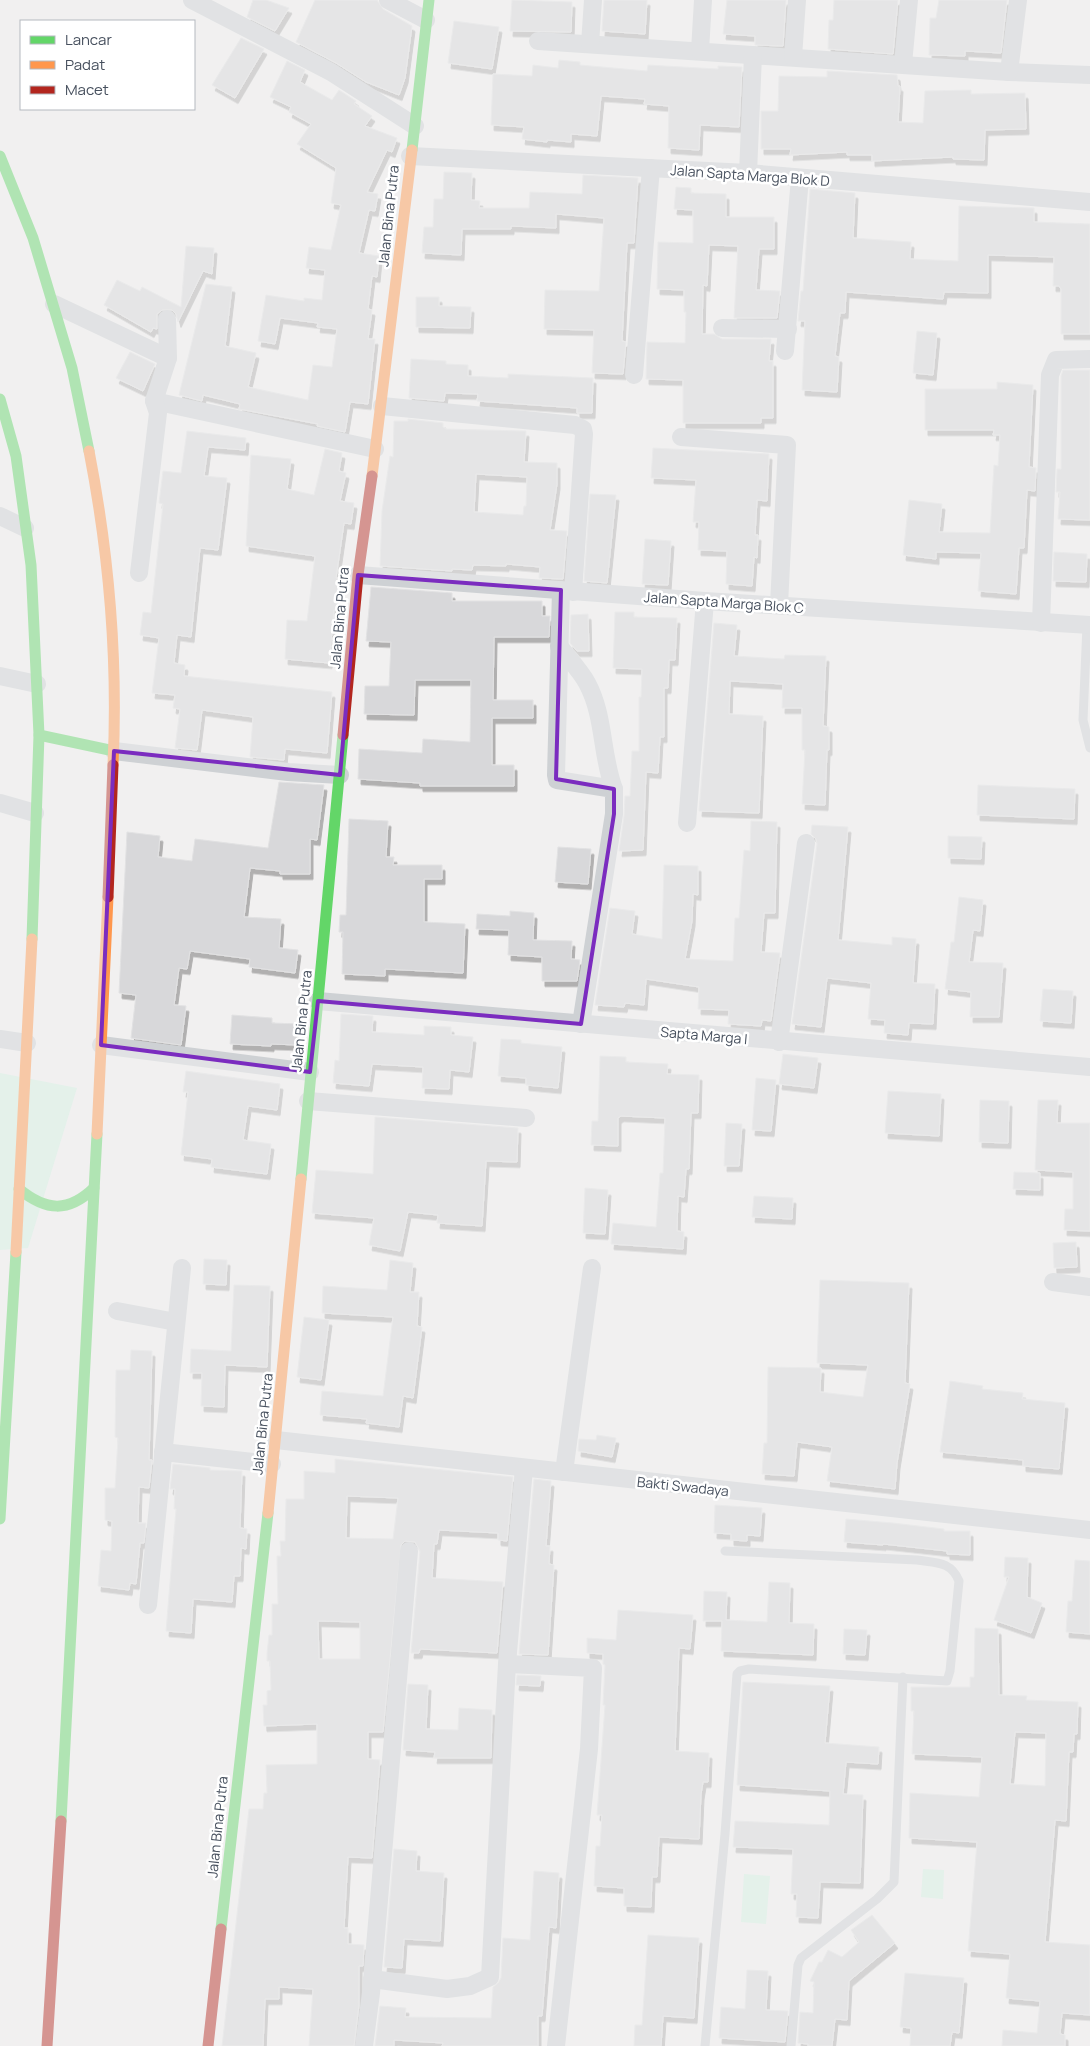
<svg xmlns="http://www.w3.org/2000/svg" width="1090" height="2046" font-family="Manrope,sans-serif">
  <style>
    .green { fill: #d4f1e2 }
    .building { fill: #d8d8da; stroke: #e2e2e3; fill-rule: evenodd; filter: url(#shadow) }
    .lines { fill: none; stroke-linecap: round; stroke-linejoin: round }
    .lane { stroke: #ced1d4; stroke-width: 9 }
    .street { stroke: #ced1d4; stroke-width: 18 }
    .fast { stroke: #63d668; stroke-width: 11 }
    .slow { stroke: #ff974d; stroke-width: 11 }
    .jam { stroke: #b3261e; stroke-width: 11 }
    .marked { fill: none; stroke: #7b2cbf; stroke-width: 4; stroke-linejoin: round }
    .labels { text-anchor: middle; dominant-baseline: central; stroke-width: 5; stroke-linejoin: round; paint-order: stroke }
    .street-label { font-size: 14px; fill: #47505e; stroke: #fff }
  </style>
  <defs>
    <filter id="shadow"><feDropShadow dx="3" dy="5.5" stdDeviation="0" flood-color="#0004"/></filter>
  </defs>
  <rect width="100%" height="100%" fill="#f1f0f0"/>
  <!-- green -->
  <g class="green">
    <polygon points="0,1073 77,1088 28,1248 0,1250"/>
    <polygon points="923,1869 944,1870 943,1899 921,1897"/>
    <polygon points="744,1874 770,1876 766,1924 741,1922"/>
  </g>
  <!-- building -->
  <g class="building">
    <polygon points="253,0 266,0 289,8 275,31 247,17"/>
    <polygon points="315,0 377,0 383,9 412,26 405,78 399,95 366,82 336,63 296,42"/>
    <polygon points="512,0 572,2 571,32 510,31"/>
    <polygon points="604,0 647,0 645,34 602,31"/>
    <polygon points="727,0 786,0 783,46 755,45 755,36 723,34"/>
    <polygon points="834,0 898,0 893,54 828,49 829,20 833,20"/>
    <polygon points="939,0 1007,0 1001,53 965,51 965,56 929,55 930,18 936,18"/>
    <polygon points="454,21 499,27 492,69 448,63"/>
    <polygon points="241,38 264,49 235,98 212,85"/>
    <polygon points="559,60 580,62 580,65 647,71 648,65 718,69 718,66 742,67 739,127 700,125 699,150 668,148 669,106 644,104 645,99 601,96 597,136 571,134 571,142 547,140 547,142 522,139 524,127 491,125 493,74 532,76 533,65 558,68"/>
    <polygon points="287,61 305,70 300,82 332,100 339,90 356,101 354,104 372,116 365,126 397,138 392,152 387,150 367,192 378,194 375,211 369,210 359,253 379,256 377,277 372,276 368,309 372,310 368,339 375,339 368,404 350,402 345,432 317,426 318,424 239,409 240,404 203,395 202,401 179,395 206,284 232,287 225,346 256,353 248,387 308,400 313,365 332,367 337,329 317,327 318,323 280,318 275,344 258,341 266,295 304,301 304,298 322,300 325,270 306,268 309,247 331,250 341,205 331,203 336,168 297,144 311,124 289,112 291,107 270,97"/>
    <polygon points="827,71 897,75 898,86 900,86 898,122 923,123 925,91 971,90 971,94 1025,93 1026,129 985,130 984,160 953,159 953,157 872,161 872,155 847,155 847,152 790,155 791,149 761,149 761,111 778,111 779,76 827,77"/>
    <polygon points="444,172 472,173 471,200 480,201 479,208 529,208 530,192 582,194 583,175 638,178 634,243 627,243 622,341 626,342 623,374 592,373 594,330 544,329 545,290 599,291 604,218 556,214 556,228 511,226 511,229 462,229 461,255 422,253 424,227 433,227 434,199 443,199"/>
    <polygon points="676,187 691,188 691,193 726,194 726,217 774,217 774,249 759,249 756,290 780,291 777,318 734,318 738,246 709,245 707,286 703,285 702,334 714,334 722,339 771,339 769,361 773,361 773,418 761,418 761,423 683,423 683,380 646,379 647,342 685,343 686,312 684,312 684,290 657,289 658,242 693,243 693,210 674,209"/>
    <polygon points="810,189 855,193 853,238 911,242 910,259 958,261 959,206 1034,208 1034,222 1090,224 1090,334 1061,334 1061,289 1059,286 1053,286 1054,257 988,255 988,293 944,292 943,299 846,292 845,313 840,313 835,356 839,357 837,392 802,390 805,321 798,321 801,291 803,291"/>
    <polygon points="186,246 214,248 212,274 203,271 178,322 176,314 172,310 162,310 157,314 157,329 153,328 151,332 104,305 117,280 140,291 142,287 181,307"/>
    <polygon points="416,297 439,297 439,306 471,307 470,328 416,327"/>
    <polygon points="917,331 937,333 933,375 913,373"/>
    <polygon points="130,352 155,364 143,391 116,378"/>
    <polygon points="411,359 446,361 446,364 468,365 468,376 508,378 508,374 593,378 592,413 577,413 577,408 477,401 478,394 445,393 444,401 409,398"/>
    <polygon points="1063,370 1090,370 1090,520 1058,519 1060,492 1056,492 1057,469 1061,469 1061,376"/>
    <polygon points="997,382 1033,385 1029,467 1036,468 1035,491 1027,490 1024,548 1019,548 1016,594 978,591 981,553 936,552 936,559 903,555 909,500 942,504 939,532 990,533 994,465 998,466 1000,435 993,435 994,430 925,430 925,389 997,389"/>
    <path d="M408,419l35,4v4l3,2 80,2 -2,31 33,1v21l-7,46 17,1 -4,48 -24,-1 1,-11 -34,-3v2l-33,-1 -1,5 -20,-1v2l-72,-5 2,-55 8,-55 3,1 1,-36h14zM476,474l51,3 -1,29h-2l-1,9 -49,-3z"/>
    <polygon points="187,431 246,438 245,450 208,447 204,476 227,478 218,550 200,548 191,637 177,635 174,663 185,665 184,676 332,692 327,753 285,749 284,760 250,757 253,717 202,710 197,750 175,748 180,709 173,708 175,695 152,693 159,638 140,635 143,612 151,613 163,504 159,503 163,471 181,473"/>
    <polygon points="653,448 769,454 767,501 757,500 755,535 758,535 757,558 754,557 752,586 726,584 727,551 698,550 699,522 693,522 696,480 651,478"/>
    <polygon points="325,449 342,453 339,471 346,473 340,501 354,503 351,524 344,523 336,578 341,578 338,610 334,610 329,663 285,659 287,620 307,621 315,556 246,546 251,455 291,459 287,489 314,495"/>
    <polygon points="590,494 616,495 607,583 584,581"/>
    <polygon points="645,539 671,541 668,585 642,584"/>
    <polygon points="1054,552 1087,554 1086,582 1053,581"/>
    <polygon points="371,587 452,593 452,601 542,601 542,616 550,616 549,637 494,637 493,700 533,700 533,718 492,718 492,765 514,765 514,786 420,786 420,783 358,779 359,749 422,753 423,739 470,742 471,680 415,680 414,715 364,714 365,686 389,686 391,642 366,641"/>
    <polygon points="615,612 634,612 634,617 677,618 675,660 669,660 668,688 664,688 664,737 660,737 658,773 646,772 643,850 619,851 624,816 625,796 630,796 632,751 639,751 639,697 641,697 642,669 613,668"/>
    <polygon points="588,614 589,651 577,651 570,643 571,615"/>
    <polygon points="714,623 737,625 734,656 784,659 785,655 826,656 823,726 829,727 829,750 827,750 825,805 802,804 805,750 802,750 802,708 782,708 783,684 730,681 729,714 763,716 759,813 699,811"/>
    <polygon points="279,782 324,785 317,840 310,839 310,874 280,874 280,871 250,868 244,917 281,919 279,948 298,950 295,973 249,967 250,959 190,951 187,969 179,968 174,1005 186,1006 181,1045 131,1038 136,995 119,993 127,832 160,836 158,857 192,861 195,839 268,848"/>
    <polygon points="978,785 1075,789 1074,819 977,815"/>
    <polygon points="349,819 388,821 386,857 394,857 393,865 442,865 442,879 424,879 424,922 465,924 463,973 385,969 385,976 342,974 343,932 339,932 340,915 346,915"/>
    <polygon points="751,821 777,822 775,913 764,913 761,952 780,953 771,1021 762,1020 761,1026 728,1024 729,1010 698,1009 699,987 646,979 644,1005 625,1003 624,1007 595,1005 610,908 635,911 632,934 662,939 664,865 698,866 698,895 693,894 692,921 685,959 733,961 735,918 739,918 744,850 750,851"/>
    <polygon points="812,825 848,827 838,940 892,945 892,937 916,939 913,983 935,984 933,1024 909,1023 908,1035 884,1033 885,1020 868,1019 871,983 827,978 821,1027 792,1024 817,844 816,839 811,834"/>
    <polygon points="948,836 982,837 981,859 948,858"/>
    <polygon points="558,847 591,849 588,884 555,882"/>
    <polygon points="959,897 983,900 980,931 973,930 969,962 1003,963 999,1017 970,1017 971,992 945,989 951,942 954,942"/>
    <polygon points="510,911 534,913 533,940 572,941 571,959 580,960 577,981 542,981 542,957 508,955 509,930 476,929 477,914 510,916"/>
    <polygon points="1043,989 1073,991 1071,1023 1040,1021"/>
    <polygon points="341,1014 373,1016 372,1032 424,1035 424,1026 451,1027 451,1035 473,1037 469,1072 450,1070 449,1089 422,1088 423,1067 372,1064 369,1086 333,1083 335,1060 339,1061"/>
    <polygon points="232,1015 272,1018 272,1023 301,1024 299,1045 271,1044 271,1046 230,1044"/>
    <polygon points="501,1039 521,1040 521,1043 562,1047 558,1088 526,1085 526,1078 498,1076"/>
    <polygon points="783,1054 818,1058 814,1088 779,1084"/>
    <polygon points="600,1056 626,1057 626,1062 668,1064 667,1074 699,1075 698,1113 691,1113 689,1169 686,1169 684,1197 678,1196 677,1231 684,1232 683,1249 611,1244 613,1223 656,1227 660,1173 663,1173 665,1118 621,1116 618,1118 618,1146 591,1145 592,1121 598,1121"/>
    <polygon points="186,1071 280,1084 277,1110 248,1106 243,1140 271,1144 267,1174 211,1167 212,1159 181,1155 188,1092 183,1092"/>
    <polygon points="756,1078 776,1080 771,1131 752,1130"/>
    <polygon points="888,1091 941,1094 939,1136 885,1133"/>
    <polygon points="980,1100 1009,1101 1008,1143 979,1142"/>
    <polygon points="1038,1100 1058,1100 1057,1123 1090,1123 1090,1231 1064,1230 1065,1209 1073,1209 1073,1172 1035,1170"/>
    <polygon points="375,1117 518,1128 517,1162 486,1161 482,1226 437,1223 438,1215 408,1212 400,1251 369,1245 374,1218 312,1213 316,1170 373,1174"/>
    <polygon points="726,1123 742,1124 739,1166 724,1166"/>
    <polygon points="1014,1172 1040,1173 1040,1190 1013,1189"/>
    <polygon points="585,1188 608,1190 605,1234 583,1233"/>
    <polygon points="754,1196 793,1198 792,1219 752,1217"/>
    <polygon points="1076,1242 1077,1267 1054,1268 1053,1243"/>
    <polygon points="204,1259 227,1260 226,1285 203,1284"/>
    <polygon points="390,1260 413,1263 410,1292 419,1292 417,1326 422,1327 413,1398 403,1396 399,1427 366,1423 367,1419 320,1415 322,1391 383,1396 393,1317 322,1313 323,1286 387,1290"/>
    <polygon points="820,1280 909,1283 905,1383 910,1384 897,1463 895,1489 827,1481 832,1447 797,1442 794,1476 762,1474 764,1443 767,1443 768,1367 821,1368 820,1392 863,1397 868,1365 817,1363"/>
    <polygon points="234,1285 270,1286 267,1367 225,1365 224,1407 201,1406 202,1373 190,1373 191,1349 231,1351"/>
    <polygon points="304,1317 329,1320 321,1380 297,1377"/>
    <polygon points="131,1350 152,1351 149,1460 152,1460 149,1488 139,1487 138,1523 146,1523 144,1543 140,1543 136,1584 130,1583 129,1590 98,1586 101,1550 111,1551 112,1521 105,1520 105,1488 115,1488 118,1438 115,1437 116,1370 130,1370"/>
    <polygon points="950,1381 983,1386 982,1389 1023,1393 1022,1399 1065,1403 1059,1469 1023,1466 1023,1460 940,1452"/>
    <polygon points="597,1435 616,1438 612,1457 578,1451 579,1439 596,1440"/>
    <path d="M335,1459l178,18 -6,64 -9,-1v-7l-59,-3 -2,14h-3l-2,34 71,4 -6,71 -77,-4 -1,4h-8l9,-102 -5,-9 -10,-1 -4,4 -18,187h-15v27l12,1 -8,98 -24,-1 -4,71h4v16l16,1 -1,21h-4v39l-5,41h-45l4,-57 -34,-2v12h-14l-2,47h-41l27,-237h14l1,-16h3l-1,-28 51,-1v-40l-53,2 -1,-21h4v-14l4,-1 -1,-29h-3v-8l2,-18h3v-31h6l-1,-40v-8h4l-1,-15h5l1,-42h18v-28l31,2zM347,1496l51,2 -5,41 -47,-1zM318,1621l42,1v37h-41z"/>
    <polygon points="173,1464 210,1468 210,1470 242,1471 240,1528 247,1529 246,1549 241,1548 240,1576 234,1576 232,1602 193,1599 191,1633 166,1631 176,1509 174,1509 175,1489 170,1489"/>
    <polygon points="534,1479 551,1481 546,1546 550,1546 549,1564 554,1565 548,1655 519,1654"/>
    <polygon points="715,1505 762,1508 760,1536 747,1535 747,1541 731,1540 731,1534 714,1533"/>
    <polygon points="846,1519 893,1523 944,1529 944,1531 970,1531 970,1555 947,1554 947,1551 883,1544 883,1545 844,1542"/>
    <polygon points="1005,1557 1028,1558 1027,1597 1042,1603 1031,1633 994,1620 1009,1577 1004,1577"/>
    <polygon points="1075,1560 1090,1561 1090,1634 1066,1632 1068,1601 1072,1601"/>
    <polygon points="769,1582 790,1583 789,1623 814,1624 813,1655 721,1651 722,1621 703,1621 704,1591 727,1592 726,1620 767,1622"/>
    <polygon points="618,1610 693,1615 690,1649 679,1648 675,1751 709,1753 708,1782 703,1782 701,1794 699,1839 659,1837 657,1877 652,1877 651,1907 624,1906 624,1888 594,1886 596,1846 600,1846 602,1815 597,1815 605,1705 603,1705 605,1665 603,1664 603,1654 587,1653 587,1638 616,1640"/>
    <path d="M975,1628l23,1 1,66 28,1 -1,4 52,2 -1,32h-3l-1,18h-4l-3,69 -11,-1 -10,122 45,3v70l-28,-2 -2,21 5,1v11h-63l1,-16 34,3 3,-32 -34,-3 4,-44 -42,-3 9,-109 -68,-4 1,-45 69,4 3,-40 -70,-3 2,-43h-3v-24h59v-10h4zM1015,1732l31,1 -1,53 -35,-2z"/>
    <polygon points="844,1629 867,1630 865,1655 843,1654"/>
    <polygon points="517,1675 541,1676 540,1686 516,1685"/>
    <polygon points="743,1682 830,1686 825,1743 879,1747 878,1764 846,1762 843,1794 863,1795 860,1883 820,1882 818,1918 796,1917 797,1894 791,1894 793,1849 733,1847 735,1821 829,1825 830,1791 737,1785"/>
    <polygon points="408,1684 428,1685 426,1729 458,1730 459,1708 492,1710 491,1758 434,1758 435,1752 403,1750"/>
    <polygon points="394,1849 417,1851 416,1871 444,1873 440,1941 404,1939 402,1968 384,1967"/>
    <polygon points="534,1871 559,1873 556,1928 549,1927 542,2016 538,2016 538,2046 442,2046 443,2043 394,2040 394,2046 375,2046 380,2006 406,2008 405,2017 491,2018 493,1987 498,1983 501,1978 503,1938 530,1940"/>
    <polygon points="872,1915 895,1943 849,1981 847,2020 835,2019 832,2046 808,2046 808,2044 798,2043 800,2012 813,2013 814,1982 810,1981 819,1962 822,1962 828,1950 842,1957 859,1942 851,1930"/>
    <polygon points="648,1935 699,1938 694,2018 663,2016 661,2046 634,2046 635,2025 642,2025"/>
    <polygon points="747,1970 768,1971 766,2010 788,2011 785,2042 719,2038 721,2007 745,2009"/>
    <polygon points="905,1973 964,1978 959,2033 952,2032 950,2046 910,2046 911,2028 900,2027"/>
  </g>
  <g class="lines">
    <!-- lane -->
    <g class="lane">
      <polyline points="1087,625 1083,720 1090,748"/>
      <path d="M705,2046l20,-212 12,-160 3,-3 9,-2 198,12 3,-10 9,-90c-8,-20 -23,-18 -42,-21l-192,-9"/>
      <polyline points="791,2046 798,1965 801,1958 877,1899 894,1882 903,1677"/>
    </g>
    <!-- street -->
    <g class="street">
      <polyline points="192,0 331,72 415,126"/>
      <polyline points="388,0 426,20"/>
      <polyline points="538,41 1009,72 1090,75"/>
      <polyline points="590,44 593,0"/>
      <polyline points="700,51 703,0"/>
      <polyline points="793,57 797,0"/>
      <polyline points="903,64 909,0"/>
      <polyline points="1009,72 1018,0"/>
      <polyline points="410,156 748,173 1090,202"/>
      <polyline points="748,173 753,55"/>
      <polyline points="54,304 168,358"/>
      <polyline points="722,328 788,329"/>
      <polyline points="785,351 800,178"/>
      <polyline points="634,375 651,168"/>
      <polyline points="154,401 375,449"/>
      <polyline points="382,406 575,425 583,429 584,434 573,592"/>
      <polyline points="681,437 787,445 779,605"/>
      <polyline points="0,516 25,528"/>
      <polyline points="139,573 158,413 154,401 168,358 167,319"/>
      <polyline points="358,575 705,601 1090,625"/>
      <polyline points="561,590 556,775 557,780 614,789 614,814 581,1024"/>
      <polyline points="1041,623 1050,375 1056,360 1090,359"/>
      <path d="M559,646c9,12 21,24 28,37 18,33 14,72 27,106"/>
      <polyline points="0,676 37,684"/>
      <polyline points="114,751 288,772 340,775"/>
      <polyline points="0,803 35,813"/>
      <polyline points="687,823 705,601"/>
      <polyline points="318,1001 1090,1067"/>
      <polyline points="0,1039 27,1043"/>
      <polyline points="779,1042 806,843"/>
      <polyline points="101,1045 310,1072"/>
      <polyline points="308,1101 526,1118"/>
      <polyline points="1053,1282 1090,1287"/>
      <polyline points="117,1311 176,1322"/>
      <polyline points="276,1440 1090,1530"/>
      <polyline points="163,1452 272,1464"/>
      <polyline points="564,1472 592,1268"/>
      <polyline points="148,1605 182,1268"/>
      <polyline points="507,1664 593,1668 589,1749 556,2046"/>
      <polyline points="372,1979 447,1989 470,1986 490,1977 507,1664 524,1468"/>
      <polyline points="364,2046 371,1993 409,1551"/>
    </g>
    <!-- fast -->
    <g class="fast">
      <polyline points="412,150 429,0"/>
      <polyline points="0,156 33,238 72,368 89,451"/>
      <polyline points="0,399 16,456 31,565 39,735 32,939"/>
      <polyline points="39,735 114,751"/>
      <polyline points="301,1179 343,735"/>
      <path d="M19,1189c27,22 49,24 75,-1"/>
      <polyline points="0,1519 16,1252"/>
      <polyline points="61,1821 97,1134"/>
      <polyline points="221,1929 268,1513"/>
    </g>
    <!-- slow -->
    <g class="slow">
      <path d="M89,451c20,103 29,209 24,314"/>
      <polyline points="372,476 412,150"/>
      <polyline points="97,1134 108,897"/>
      <polyline points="16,1252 32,939"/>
      <polyline points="268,1513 301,1179"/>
    </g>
    <!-- jam -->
    <g class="jam">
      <polyline points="343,735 358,575 372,476"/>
      <polyline points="108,897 113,765"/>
      <polyline points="47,2046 61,1821"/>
      <polyline points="208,2046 221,1929"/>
    </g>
  </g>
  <!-- marked area -->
  <path d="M0 0H1090V2046H0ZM358,575l203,15 -5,189 58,10v25l-33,210 -263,-23 -8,71 -209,-27 13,-294 226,24z" fill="#f1f0f0" fill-opacity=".55" fill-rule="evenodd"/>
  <path class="marked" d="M358,575l203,15 -5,189 58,10v25l-33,210 -263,-23 -8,71 -209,-27 13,-294 226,24z"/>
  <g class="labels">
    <!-- street labels -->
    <g class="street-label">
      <text transform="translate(750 175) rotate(4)">Jalan Sapta Marga Blok D</text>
      <text transform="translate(388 216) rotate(-84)">Jalan Bina Putra</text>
      <text transform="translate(724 602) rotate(4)">Jalan Sapta Marga Blok C</text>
      <text transform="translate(339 618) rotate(-85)">Jalan Bina Putra</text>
      <text transform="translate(301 1021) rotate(-84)">Jalan Bina Putra</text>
      <text transform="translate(704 1035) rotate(5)">Sapta Marga I</text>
      <text transform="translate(262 1424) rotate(-84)">Jalan Bina Putra</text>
      <text transform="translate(683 1486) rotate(6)">Bakti Swadaya</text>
      <text transform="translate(217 1827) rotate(-84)">Jalan Bina Putra</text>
    </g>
  </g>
  <!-- legend -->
  <rect x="20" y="20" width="175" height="90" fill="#ffffff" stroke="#b5b9bf"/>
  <rect x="30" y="36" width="25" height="8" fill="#63d668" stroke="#b5b9bf"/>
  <text x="65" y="45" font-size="15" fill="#47505e">Lancar</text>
  <rect x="30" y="61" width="25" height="8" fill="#ff974d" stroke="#b5b9bf"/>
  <text x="65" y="70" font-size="15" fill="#47505e">Padat</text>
  <rect x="30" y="86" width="25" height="8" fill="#b3261e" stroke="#b5b9bf"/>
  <text x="65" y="95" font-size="15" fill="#47505e">Macet</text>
</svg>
